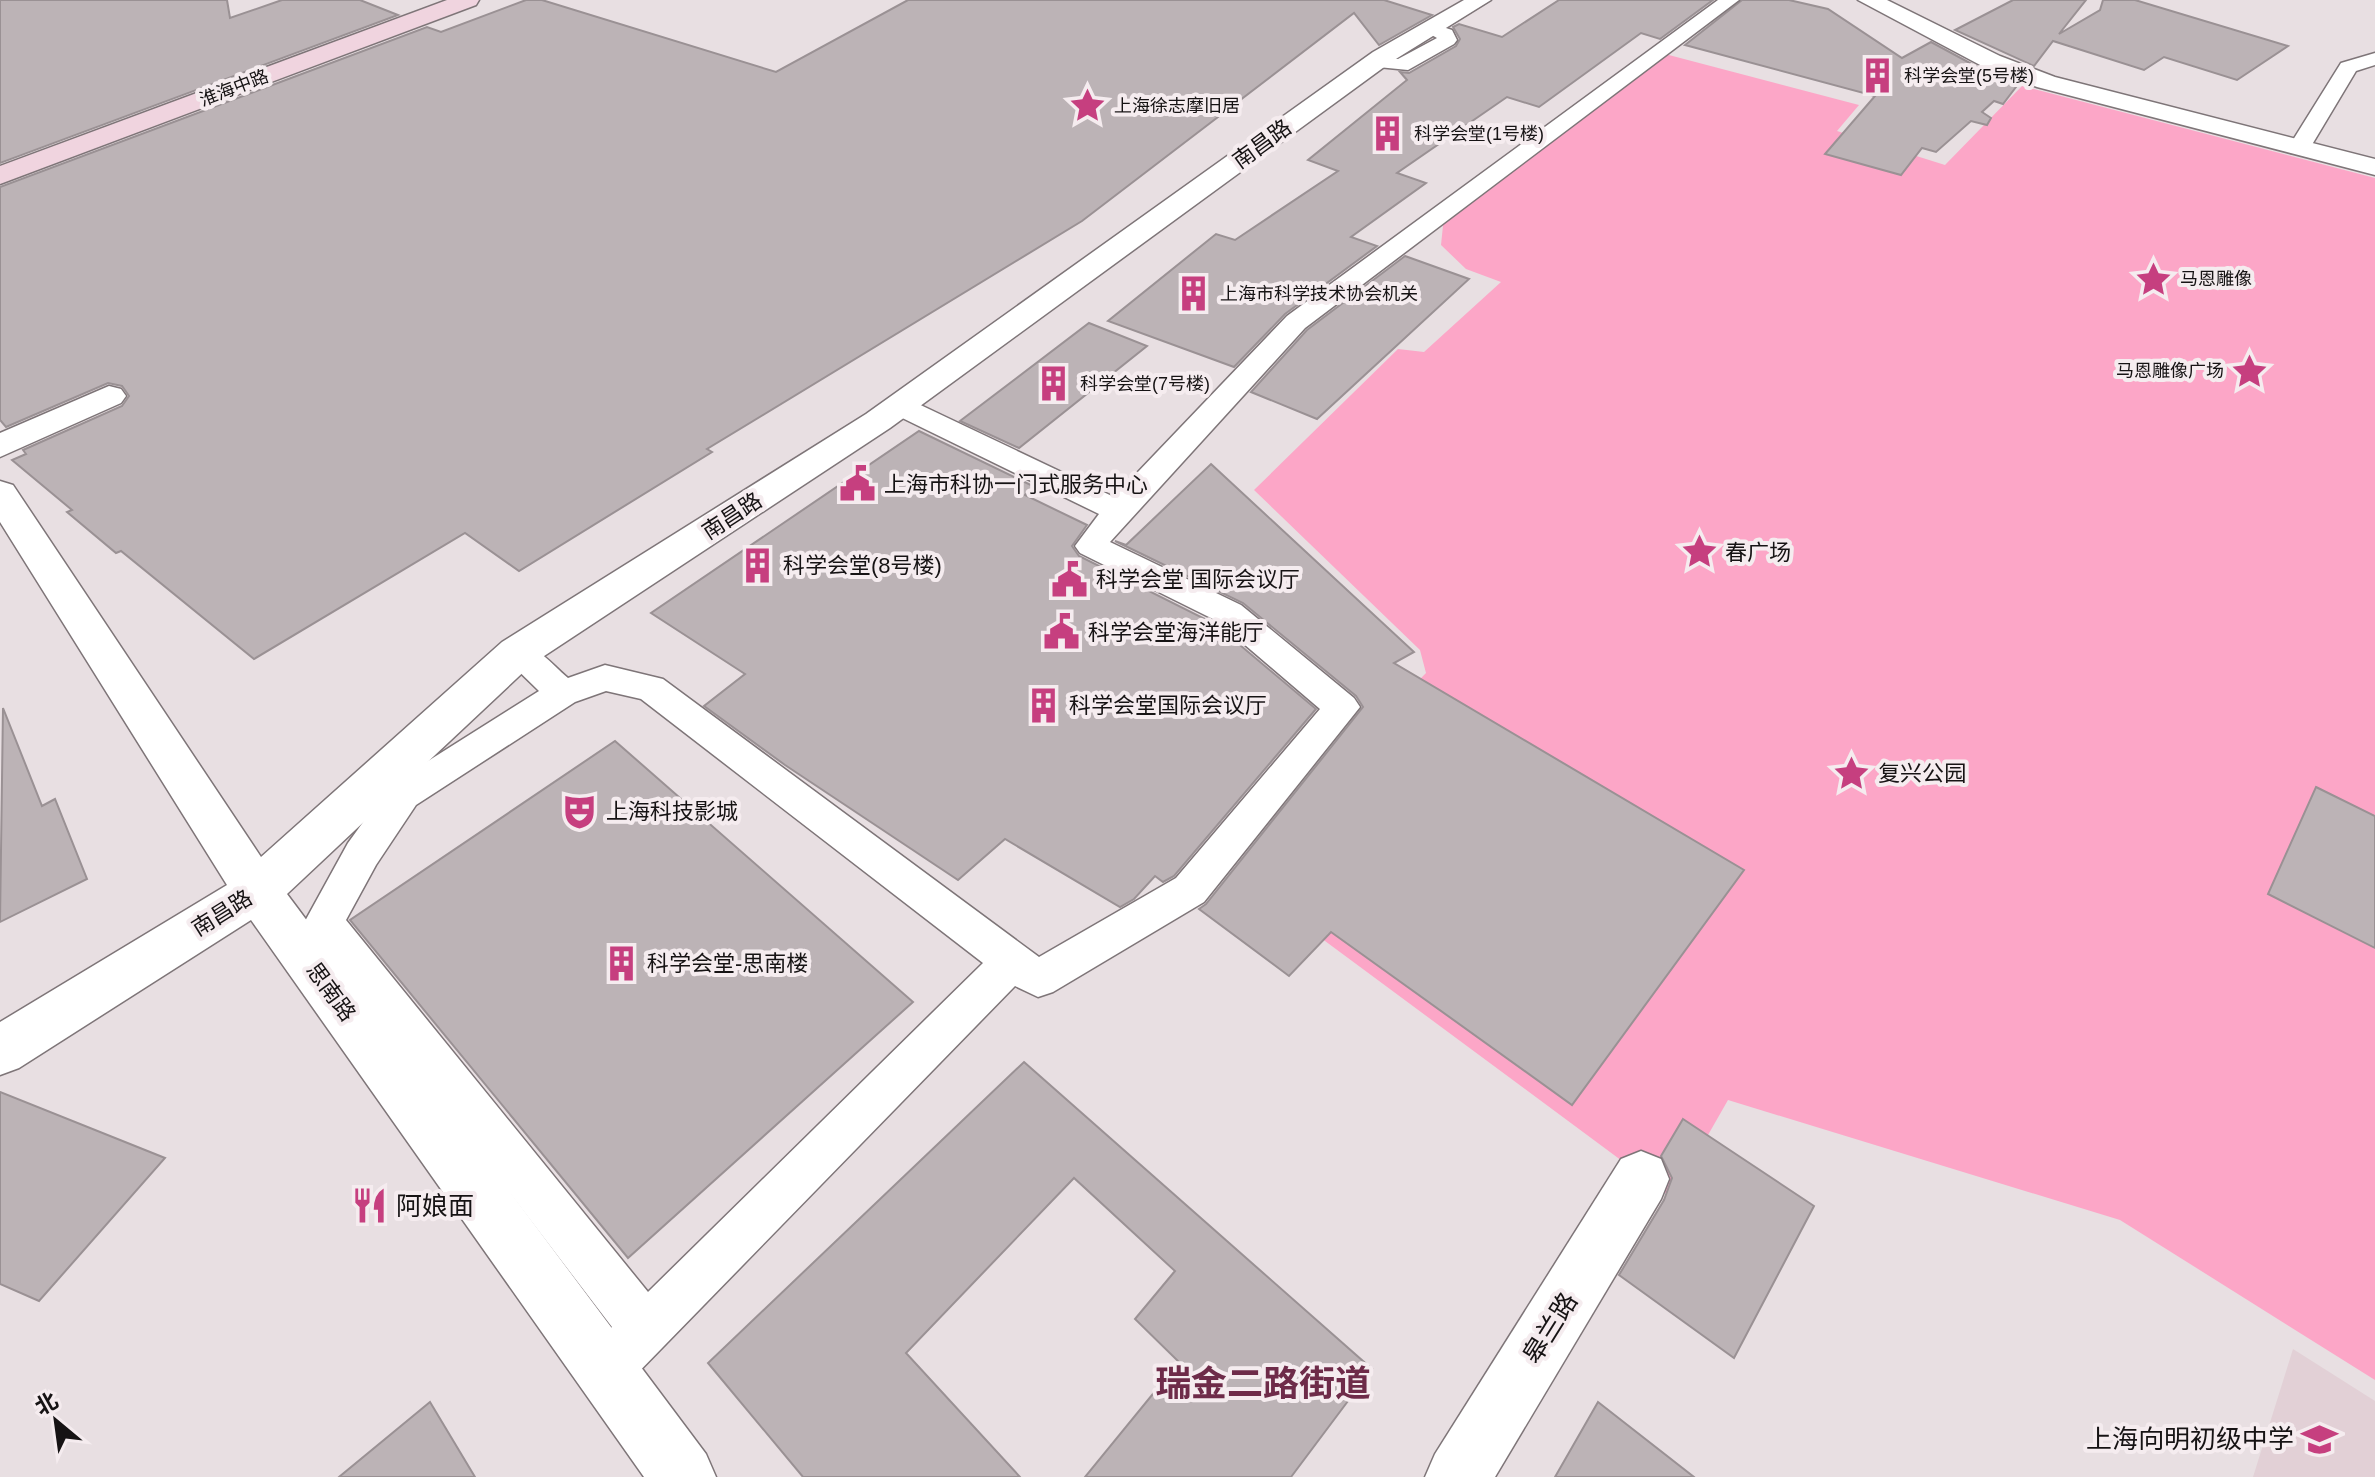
<svg xmlns="http://www.w3.org/2000/svg" width="2375" height="1477" font-family="Helvetica,'Noto Sans SC',sans-serif">
  <style>
    .built { fill: #e2d0d6 }
    .green { fill: #fca6c7 }
    .building { fill: #bcb3b6; stroke: #9a9194; stroke-width: 2 }
    .lines { fill: none; stroke-linecap: round; stroke-linejoin: round }
    .lane-casing { stroke: #7e7578; stroke-width: 3 }
    .street-casing { stroke: #7e7578; stroke-width: 3 }
    .secondary-casing { stroke: #7e7578; stroke-width: 3 }
    .lane { fill: #fff; fill-rule: evenodd }
    .street { fill: #fff; fill-rule: evenodd }
    .secondary { fill: #f0d4df; fill-rule: evenodd }
    .labels { text-anchor: middle; dominant-baseline: central; stroke-width: 8; stroke-linejoin: round; paint-order: stroke }
    .far-poi-label { font-size: 18px; fill: #161314; stroke: #f5ecef; text-anchor: start }
    .far-street-label { font-size: 18px; fill: #161314; stroke: #f5ecef }
    .street-label { font-size: 22px; fill: #161314; stroke: #f5ecef }
    .poi-label { font-size: 22px; fill: #161314; stroke: #f5ecef; text-anchor: start }
    .near-poi-label { font-size: 26px; fill: #161314; stroke: #f5ecef; text-anchor: start }
    .near-street-label { font-size: 26px; fill: #161314; stroke: #f5ecef }
    .near-district-label { font-size: 36px; font-weight: bold; fill: #6e2b49; stroke: #f5ecef }
  </style>
  <rect width="100%" height="100%" fill="#e8dfe2"/>
  <!-- built -->
  <polygon class="built" points="2293,1349 2375,1401 2375,1477 2253,1477"/>
  <!-- green -->
  <polygon class="green" points="1665,54 1859,105 1837,131 1945,165 2022,86 2375,178 2375,1380 2120,1220 1728,1100 1672,1198 1232,872 1426,673 1420,650 1254,490 1398,349 1424,352 1501,282 1466,269 1441,245 1444,216"/>
  <!-- building -->
  <g class="building">
    <polygon points="0,0 227,0 230,18 282,0 360,0 398,15 0,163"/>
    <polygon points="526,0 542,0 776,72 908,0 1384,0 1432,15 1379,45 1354,13 1082,221 707,449 712,452 519,571 465,533 254,659 121,551 116,553 67,512 72,510 12,460 26,454 23,450 122,406 129,396 122,386 108,383 6,427 0,420 0,187 427,27 441,32"/>
    <polygon points="1559,0 1713,0 1660,39 1641,33 1539,107 1507,97 1397,173 1426,183 1351,237 1377,246 1285,314 1234,367 1108,321 1216,234 1235,240 1338,171 1308,160 1407,80 1400,72 1409,73 1456,46 1460,39 1453,27 1459,24 1502,37"/>
    <polygon points="1742,0 1789,0 1828,9 1902,58 1931,42 1981,69 2019,83 2003,104 1994,101 1982,112 1991,118 1987,125 1971,121 1936,152 1922,148 1901,175 1825,154 1875,96 1685,45"/>
    <polygon points="2013,0 2086,0 2059,34 2100,10 2103,0 2135,0 2288,46 2237,80 2164,57 2144,70 2053,41 2034,66 1955,30"/>
    <polygon points="1405,256 1469,279 1317,419 1251,392 1307,330"/>
    <polygon points="1089,323 1147,346 1019,448 960,421"/>
    <polygon points="919,431 1035,487 1025,495 1087,525 1072,546 1079,556 1215,624 1316,709 1174,876 1163,882 1155,876 1134,899 1120,907 1005,839 958,880 785,765 704,706 745,674 651,613"/>
    <polygon points="1211,464 1414,652 1394,663 1744,870 1572,1105 1331,932 1289,976 1199,909 1206,904 1363,707 1356,696 1243,603 1115,541 1126,545"/>
    <polygon points="3,708 42,806 55,799 87,879 0,922"/>
    <polygon points="615,741 913,1002 628,1258 350,920"/>
    <polygon points="2316,787 2375,816 2375,948 2268,894"/>
    <polygon points="1024,1062 1372,1369 1291,1477 1085,1477 1179,1362 1135,1319 1175,1271 1074,1178 906,1353 1020,1477 803,1477 708,1363"/>
    <polygon points="0,1092 165,1158 39,1301 0,1284"/>
    <polygon points="1683,1119 1814,1206 1734,1358 1619,1275 1664,1200 1672,1178 1661,1156"/>
    <polygon points="430,1402 475,1477 339,1477"/>
    <polygon points="1598,1402 1694,1477 1555,1477"/>
  </g>
  <g class="lines">
    <defs>
      <g id="lane">
        <path d="M1718,0h21l-434,328 -195,214 131,63 113,93 6,9 -156,195 -151,90 -15,5 -23,-11 -391,401 -18,7 -18,-7 -7,-18 7,-18 24,-24 -308,-404 44,-80 42,-58 149,-94 -39,-38 5,-9c26,-7 44,18 63,34l37,-13 58,14 376,278 137,-79 144,-169 -103,-88 -137,-68 -5,-7 24,-32 -209,-102 -4,-6 4,-6h20l204,97 173,-181zM606,691l35,8 342,264 -335,329 -302,-372 30,-55 40,-60 159,-103z"/>
        <polygon points="1431,23 1452,30 1457,40 1454,44 1408,70 1368,66 1365,62 1375,56 1398,59 1437,38 1421,29"/>
        <polygon points="2375,53 2375,65 2356,71 2307,153 2291,153 2288,148 2341,63"/>
      </g>
      <g id="street">
        <polygon points="1464,0 1491,0 1391,62 890,428 532,664 287,894 706,1454 716,1477 644,1477 251,920 19,1068 0,1075 0,1022 227,885 0,522 0,481 13,485 261,857 502,642 866,414 1373,52"/>
        <polygon points="1858,0 1887,0 2000,56 2055,77 2375,159 2375,175 2037,87 1982,66"/>
        <polygon points="109,386 121,389 126,396 121,403 0,457 0,433"/>
        <polygon points="1641,1151 1661,1159 1669,1179 1661,1199 1495,1477 1425,1477 1435,1454 1621,1159"/>
      </g>
      <polygon id="secondary" points="447,0 479,0 476,5 0,184 0,166"/>
    </defs>
    <!-- lane casing -->
    <use href="#lane" class="lane-casing"/>
    <!-- street casing -->
    <use href="#street" class="street-casing"/>
    <!-- secondary casing -->
    <use href="#secondary" class="secondary-casing"/>
    <!-- lane -->
    <use href="#lane" class="lane"/>
    <!-- street -->
    <use href="#street" class="street"/>
    <!-- secondary -->
    <use href="#secondary" class="secondary"/>
  </g>
  <!-- icons -->
  <defs>
    <symbol id="building-bare" viewBox="-9 -9 18 18"><path d="M-4-6H4V6H1V3H-1V6H-4ZM-2.5-4.3h1.7v1.8h-1.7ZM.8-4.3h1.7v1.8H.8ZM-2.5-1h1.7V.8h-1.7ZM.8-1h1.7V.8H.8Z" fill="#c63f7f" stroke="#f5ecef" stroke-width="2.5" paint-order="stroke"/></symbol>
    <symbol id="sight-bare" viewBox="-9 -9 18 18"><path d="M0-6L1.8-2.2L6-1.7L2.9 1.2L3.7 5.4L0 3.3L-3.7 5.4L-2.9 1.2L-6-1.7L-1.8-2.2Z" fill="#c63f7f" stroke="#f5ecef" stroke-width="2.5" paint-order="stroke"/></symbol>
    <symbol id="civic-bare" viewBox="-9 -9 18 18"><path d="M-.6-6.5H3V-4.5H.6V-3L4-1V1h2V6H-6V1h2V-1L-.6-3ZM-1.2 2.5V6h2.4V2.5Z" fill="#c63f7f" stroke="#f5ecef" stroke-width="2.5" paint-order="stroke"/></symbol>
    <symbol id="theatre-bare" viewBox="-9 -9 18 18"><path d="M-5-5.5Q0-4 5-5.5V0Q5 5 0 6Q-5 5-5 0ZM-3.3-2.5H-1v1.5H-3.3ZM1-2.5H3.3v1.5H1ZM-2.8 1Q0 5.5 2.8 1Z" fill="#c63f7f" stroke="#f5ecef" stroke-width="2.5" paint-order="stroke"/></symbol>
    <symbol id="restaurant-bare" viewBox="-9 -9 18 18"><path d="M-5-6h1v4h1v-4h1v4h1v-4h1v5L-1.5 .5V6h-2V.5L-5-1ZM5-6V6H3V1.5H1.5Q1.5-4 5-6Z" fill="#c63f7f" stroke="#f5ecef" stroke-width="2.5" paint-order="stroke"/></symbol>
    <symbol id="school-bare" viewBox="-9 -9 18 18"><path d="M0-5L7-2L0 1L-7-2ZM-4 1L0 2.5L4 1V4Q0 6-4 4Z" fill="#c63f7f" stroke="#f5ecef" stroke-width="2.5" paint-order="stroke"/></symbol>
  </defs>
  <g fill-rule="evenodd">
    <use href="#building-bare" x="1852" y="50" width="51" height="51"/>
    <use href="#sight-bare" x="1062" y="80" width="51" height="51"/>
    <use href="#building-bare" x="1362" y="108" width="51" height="51"/>
    <use href="#sight-bare" x="2128" y="254" width="51" height="51"/>
    <use href="#building-bare" x="1168" y="268" width="51" height="51"/>
    <use href="#sight-bare" x="2224" y="346" width="51" height="51"/>
    <use href="#building-bare" x="1028" y="358" width="51" height="51"/>
    <use href="#civic-bare" x="832" y="458" width="51" height="51"/>
    <use href="#sight-bare" x="1674" y="526" width="51" height="51"/>
    <use href="#building-bare" x="732" y="540" width="51" height="51"/>
    <use href="#civic-bare" x="1044" y="554" width="51" height="51"/>
    <use href="#civic-bare" x="1036" y="606" width="51" height="51"/>
    <use href="#building-bare" x="1018" y="680" width="51" height="51"/>
    <use href="#sight-bare" x="1826" y="748" width="51" height="51"/>
    <use href="#theatre-bare" x="554" y="786" width="51" height="51"/>
    <use href="#building-bare" x="596" y="938" width="51" height="51"/>
    <use href="#restaurant-bare" x="344" y="1180" width="51" height="51"/>
    <use href="#school-bare" x="2294" y="1414" width="51" height="51"/>
  </g>
  <g class="labels">
    <!-- far-poi labels -->
    <g class="far-poi-label">
      <text x="1904" y="76">科学会堂(5号楼)</text>
      <text x="1114" y="106">上海徐志摩旧居</text>
      <text x="1414" y="134">科学会堂(1号楼)</text>
      <text x="2180" y="279">马恩雕像</text>
      <text x="1220" y="294">上海市科学技术协会机关</text>
      <text x="2224" y="371" text-anchor="end">马恩雕像广场</text>
      <text x="1080" y="384">科学会堂(7号楼)</text>
    </g>
    <!-- far-street labels -->
    <g class="far-street-label">
      <text transform="translate(234 88) rotate(-21)">淮海中路</text>
    </g>
    <!-- street labels -->
    <g class="street-label">
      <text transform="translate(1262 144) rotate(-36)">南昌路</text>
      <text transform="translate(732 516) rotate(-33)">南昌路</text>
      <text transform="translate(222 913) rotate(-32)">南昌路</text>
      <text transform="translate(331 992) rotate(54)">思南路</text>
    </g>
    <!-- poi labels -->
    <g class="poi-label">
      <text x="884" y="484">上海市科协一门式服务中心</text>
      <text x="1725" y="552">春广场</text>
      <text x="783" y="565">科学会堂(8号楼)</text>
      <text x="1096" y="579">科学会堂 国际会议厅</text>
      <text x="1088" y="632">科学会堂海洋能厅</text>
      <text x="1069" y="705">科学会堂国际会议厅</text>
      <text x="1878" y="773">复兴公园</text>
      <text x="606" y="811">上海科技影城</text>
      <text x="647" y="963">科学会堂-思南楼</text>
    </g>
    <!-- near-poi labels -->
    <g class="near-poi-label">
      <text x="396" y="1206">阿娘面</text>
      <text x="2294" y="1439" text-anchor="end">上海向明初级中学</text>
    </g>
    <!-- near-street labels -->
    <g class="near-street-label">
      <text transform="translate(1550 1328) rotate(-58)">皋兰路</text>
    </g>
    <!-- near-district labels -->
    <g class="near-district-label">
      <text x="1263" y="1383">瑞金二路街道</text>
    </g>
  </g>
  <!-- north arrow -->
  <g transform="translate(56 1421) rotate(331)" stroke="#f5ecef" stroke-width="6" paint-order="stroke">
  <path d="M0-6L14 30L0 20L-14 30Z" fill="#161314"/>
  <text y="-12" font-size="22" font-weight="bold" text-anchor="middle" fill="#161314">北</text>
  </g>
</svg>
